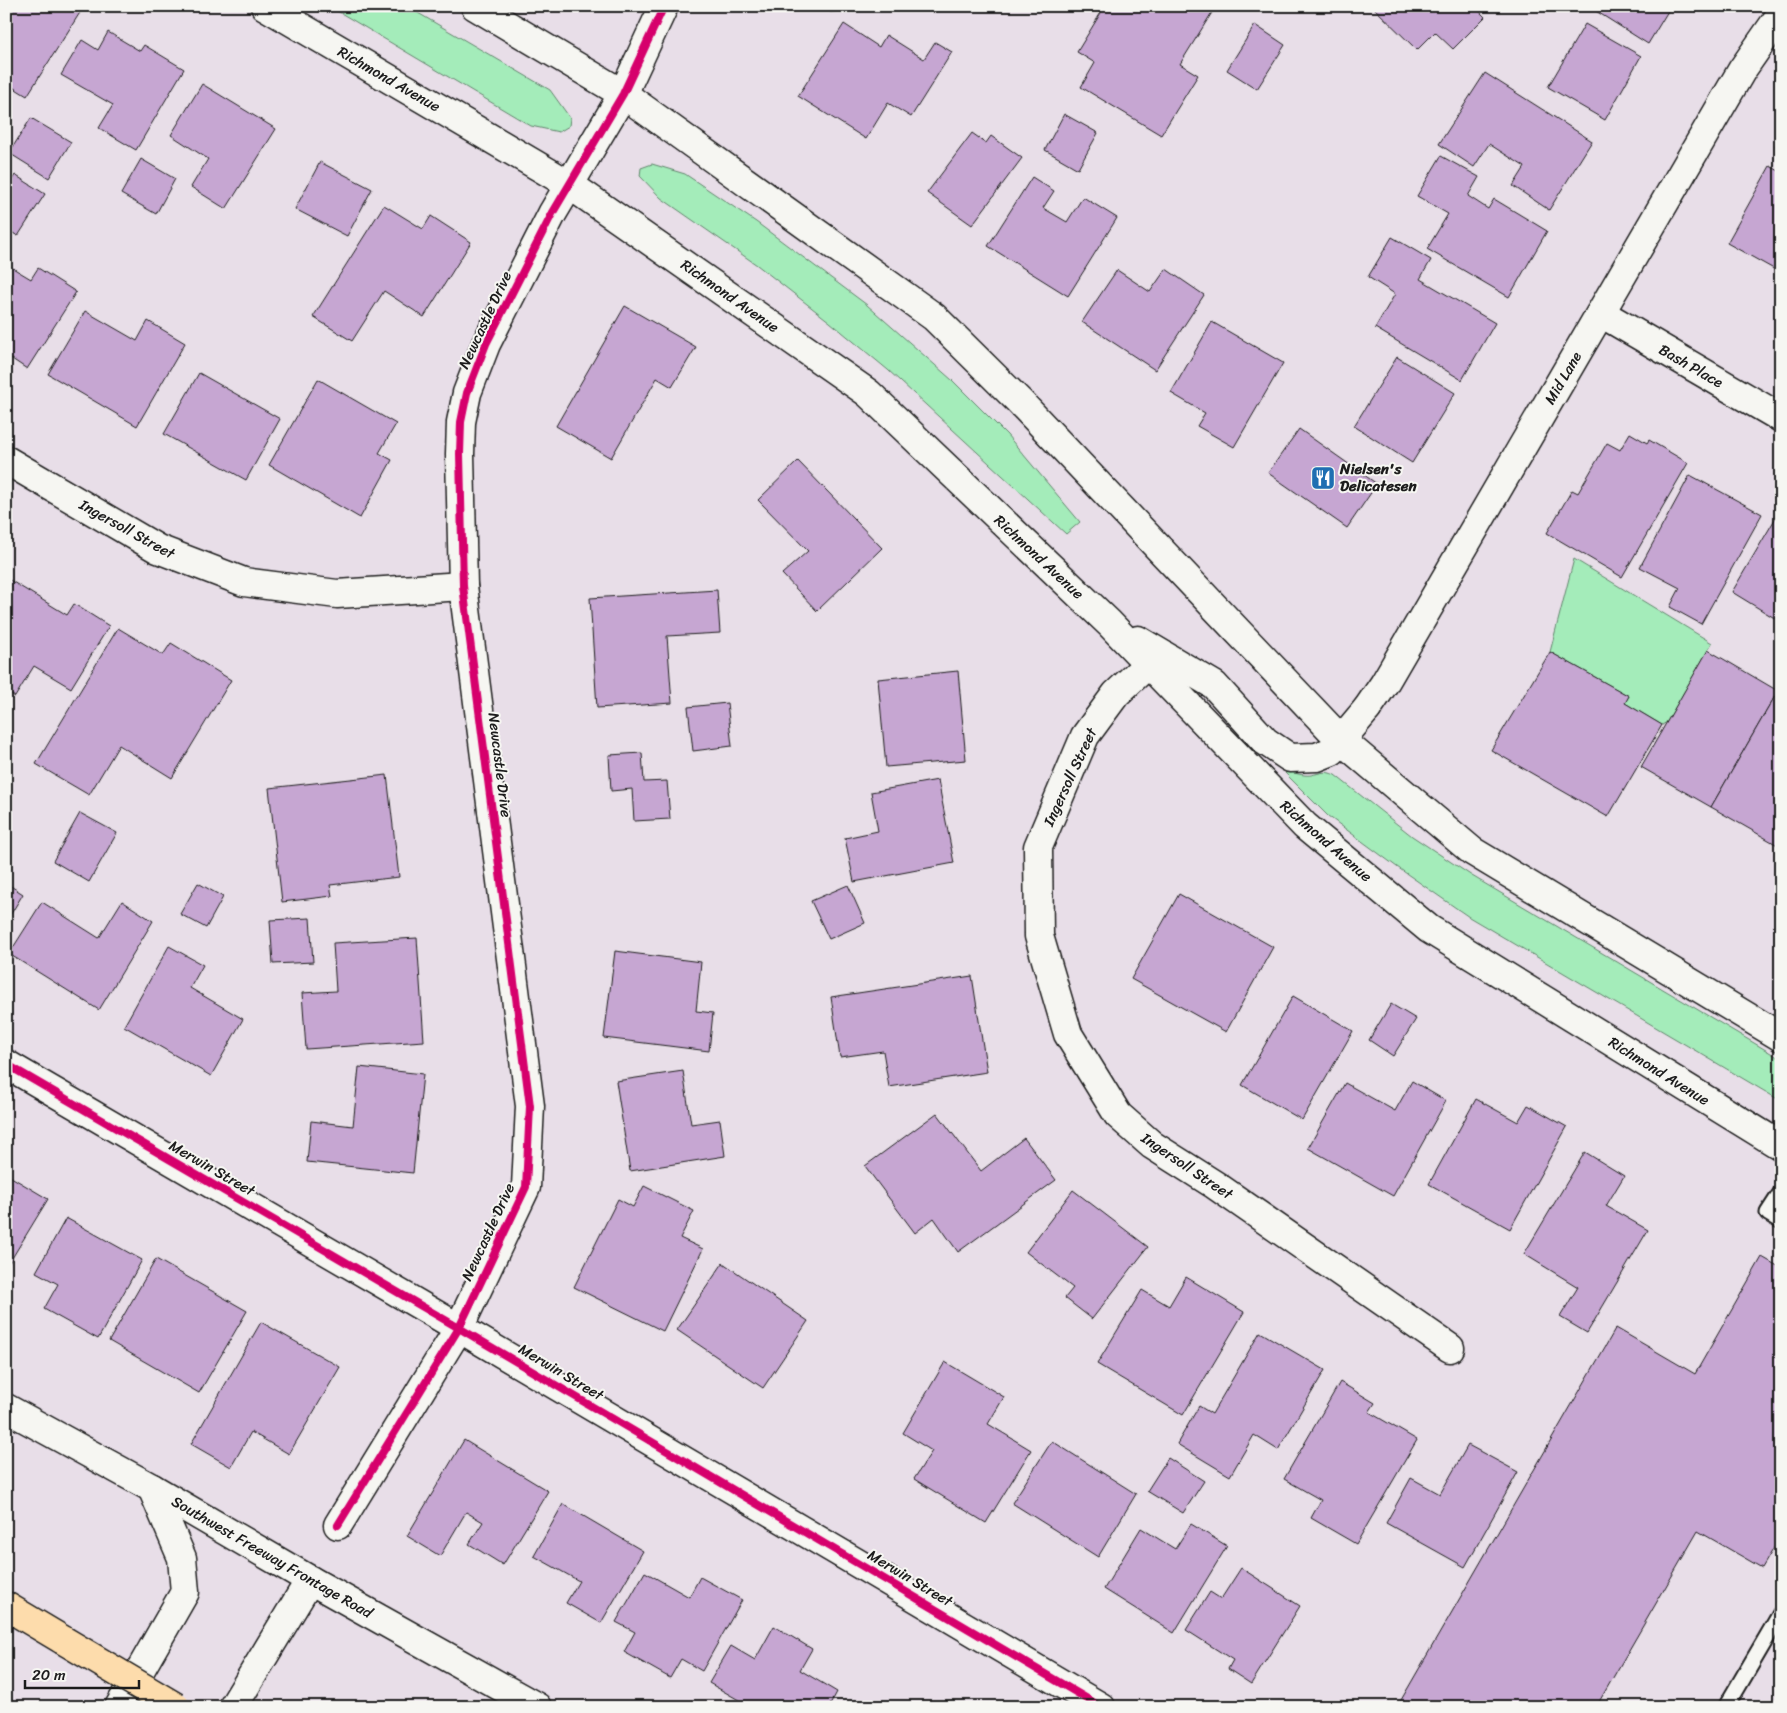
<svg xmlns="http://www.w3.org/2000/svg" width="1787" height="1713" font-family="Sriracha,sans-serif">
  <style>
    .green { fill: #a4ecba; stroke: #60846b }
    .building { fill: #c6a6d2; stroke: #1c1c1c }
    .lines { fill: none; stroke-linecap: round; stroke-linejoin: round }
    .service-casing { stroke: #1c1c1c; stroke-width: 19 }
    .minor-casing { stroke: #1c1c1c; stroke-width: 31 }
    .tertiary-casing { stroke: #1c1c1c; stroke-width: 31 }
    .secondary-casing { stroke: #1c1c1c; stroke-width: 31 }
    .motorway-casing { stroke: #1c1c1c; stroke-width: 31 }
    .service { stroke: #f6f6f2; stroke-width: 15 }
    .minor { stroke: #f6f6f2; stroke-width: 28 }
    .tertiary { stroke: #f6f6f2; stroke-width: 28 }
    .secondary { stroke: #f6f6f2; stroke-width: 28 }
    .motorway { stroke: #fddcac; stroke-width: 28 }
    .motorway-bridge-casing { stroke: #1c1c1c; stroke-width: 31; stroke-linecap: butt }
    .motorway-bridge { stroke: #fddcac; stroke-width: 28 }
    .cycleway-casing { stroke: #f6f6f2; stroke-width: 11 }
    .cycleway { stroke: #d6006c; stroke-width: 8 }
    .labels { text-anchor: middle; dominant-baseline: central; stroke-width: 4; stroke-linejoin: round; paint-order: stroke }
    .street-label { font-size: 15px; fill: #1c1c1c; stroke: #f6f6f2 }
    .poi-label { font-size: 15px; font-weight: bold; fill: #1c1c1c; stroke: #f6f6f2; text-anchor: start }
  </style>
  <rect width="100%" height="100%" fill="#e8dee8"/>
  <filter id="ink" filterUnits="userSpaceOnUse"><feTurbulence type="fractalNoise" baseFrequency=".02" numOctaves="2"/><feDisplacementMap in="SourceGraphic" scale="10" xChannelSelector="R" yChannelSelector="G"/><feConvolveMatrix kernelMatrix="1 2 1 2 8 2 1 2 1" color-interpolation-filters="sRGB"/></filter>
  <g filter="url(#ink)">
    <!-- green -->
    <g class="green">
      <polygon points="329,6 406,6 550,90 570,118 569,126 559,132 531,126"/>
      <polygon points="652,164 685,174 756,222 867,305 952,380 1007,435 1080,522 1066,534 888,370 830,322 757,265 661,198 640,176 641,168"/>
      <polygon points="1574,559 1712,643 1667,722 1662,725 1625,703 1629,696 1550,652"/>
      <path d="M1287,771c8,2 16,5 24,4 11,-2 13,-5 24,0l77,61 60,40 309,183v42l-312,-184 -72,-50 -69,-51 -43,-43z"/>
    </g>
    <!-- building -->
    <g class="building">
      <polygon points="6,6 74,6 81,11 27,96 6,83"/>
      <polygon points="830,6 911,6 830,12"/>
      <polygon points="1105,6 1216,6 1180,64 1198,75 1161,135 1081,87 1095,63 1077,52"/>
      <polygon points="1372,6 1474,6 1485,17 1453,49 1435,32 1417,50"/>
      <polygon points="1588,6 1671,6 1648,44"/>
      <polygon points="844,24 879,47 886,35 924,59 935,42 952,52 911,117 888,103 866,139 798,96"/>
      <polygon points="1585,24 1641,56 1605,120 1548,87"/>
      <polygon points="1255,25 1285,45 1257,89 1227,70"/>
      <polygon points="108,32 140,51 144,45 184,69 136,150 99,128 113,105 61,75 82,40 98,50"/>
      <polygon points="1485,73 1592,141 1549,210 1513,186 1525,167 1489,144 1474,167 1439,144"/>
      <polygon points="202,84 276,129 226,209 191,187 208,159 171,135"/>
      <polygon points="1064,114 1098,133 1078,169 1045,150"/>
      <polygon points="31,118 71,142 49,178 9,153"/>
      <polygon points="972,133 986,143 991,136 1022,158 972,225 927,193"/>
      <polygon points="1781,138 1781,150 1775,146"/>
      <polygon points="1441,156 1479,177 1468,196 1488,209 1494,199 1547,231 1509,297 1427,249 1448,214 1417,196"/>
      <polygon points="141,159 175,179 156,214 121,194"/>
      <polygon points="320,162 372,189 347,236 295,209"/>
      <polygon points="1770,166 1781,172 1781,273 1727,243"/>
      <polygon points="15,175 45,194 18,236 6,229 6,189"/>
      <polygon points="1032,177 1054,191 1043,208 1067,222 1083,197 1117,218 1068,296 988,246"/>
      <polygon points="384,205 423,229 431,216 471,242 424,317 384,291 352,341 313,317"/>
      <polygon points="1392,237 1431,260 1420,279 1495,323 1462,380 1375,328 1395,294 1368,277"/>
      <polygon points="6,264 31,279 38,268 76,292 27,369 6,355"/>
      <polygon points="1166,269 1204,295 1155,370 1082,322 1117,270 1150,292"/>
      <polygon points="625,306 696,347 672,387 657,378 611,458 556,426"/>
      <polygon points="85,311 137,341 148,321 185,343 137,426 48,374"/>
      <polygon points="1212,322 1283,363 1234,447 1197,426 1205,413 1171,393"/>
      <polygon points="1397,357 1455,393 1412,463 1354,426"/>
      <polygon points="199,373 280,419 246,480 164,434"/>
      <polygon points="318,379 396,424 379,453 392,460 360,518 269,465"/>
      <polygon points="1299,429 1377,484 1347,528 1268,473"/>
      <polygon points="1630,433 1647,443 1649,440 1688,463 1622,577 1547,533 1572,490 1578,493 1607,443 1620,450"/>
      <polygon points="798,461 882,548 817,611 782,574 808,551 758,500"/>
      <polygon points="1690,475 1762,514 1701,624 1670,607 1680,588 1640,567"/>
      <polygon points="1778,514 1781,516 1781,622 1732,592"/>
      <polygon points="8,579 67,615 74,604 109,626 71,688 34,666 15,697 6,691 6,582"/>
      <polygon points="717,590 720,633 667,636 672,703 597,708 590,598"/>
      <polygon points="118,628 163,655 171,643 231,680 172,778 119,745 89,795 36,764"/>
      <polygon points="1708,650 1778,691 1711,807 1641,767"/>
      <polygon points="1550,652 1629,696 1625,703 1662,725 1608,817 1491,750"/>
      <polygon points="958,671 966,760 886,767 878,679"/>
      <polygon points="1778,691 1781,692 1781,847 1711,807"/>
      <polygon points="727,703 732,746 693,751 688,707"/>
      <polygon points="642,753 644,782 667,781 670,819 634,821 632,789 611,791 609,755"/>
      <polygon points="387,775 399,877 330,885 332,896 282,902 269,788"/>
      <polygon points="938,780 954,863 854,882 845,838 878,831 871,792"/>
      <polygon points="6,813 11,816 6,825"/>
      <polygon points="80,813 117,833 89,882 53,861"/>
      <polygon points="6,883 23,894 6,922"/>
      <polygon points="198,883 223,897 206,928 180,914"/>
      <polygon points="848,885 865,923 829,939 811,901"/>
      <polygon points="1179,894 1273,947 1226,1032 1131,979"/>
      <polygon points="122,901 153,921 99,1010 9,954 42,902 99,938"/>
      <polygon points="310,918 313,962 273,964 270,920"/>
      <polygon points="417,938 424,1041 306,1049 302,993 336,991 333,943"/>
      <polygon points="169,946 203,965 190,988 243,1019 211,1076 124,1026"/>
      <polygon points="615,951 701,962 696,1011 713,1013 709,1051 604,1038"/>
      <polygon points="972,976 987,1072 889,1087 883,1051 840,1057 831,997"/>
      <polygon points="1293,996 1353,1031 1302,1120 1242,1085"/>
      <polygon points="1391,1004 1416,1019 1393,1056 1369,1040"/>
      <polygon points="359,1067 423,1074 413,1173 307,1162 311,1121 353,1126"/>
      <polygon points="683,1071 691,1124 720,1120 725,1156 630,1171 616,1081"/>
      <polygon points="1412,1081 1446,1101 1393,1196 1308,1148 1345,1083 1395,1111"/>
      <polygon points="1476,1099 1518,1122 1528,1105 1567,1127 1510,1229 1429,1184"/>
      <polygon points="937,1113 981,1171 1024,1138 1056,1180 958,1252 934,1218 915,1233 865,1166"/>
      <polygon points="1585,1152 1624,1176 1606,1206 1648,1230 1587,1333 1560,1317 1578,1287 1524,1254"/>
      <polygon points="6,1174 48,1199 6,1268"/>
      <polygon points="644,1186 694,1211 680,1238 703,1249 663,1331 574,1287 618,1199 633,1207"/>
      <polygon points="1073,1190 1148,1247 1092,1319 1065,1298 1073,1288 1026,1252"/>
      <polygon points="66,1218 142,1260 98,1339 44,1309 58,1284 36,1272"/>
      <polygon points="1762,1257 1781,1268 1781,1536 1762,1568 1698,1531 1596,1707 1397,1707 1616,1328 1695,1374"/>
      <polygon points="156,1259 247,1311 199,1393 109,1341"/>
      <polygon points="723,1263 808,1321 763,1388 677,1330"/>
      <polygon points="1186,1277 1244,1312 1183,1415 1097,1364 1142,1290 1169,1306"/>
      <polygon points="261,1322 340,1367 289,1454 251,1432 231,1467 191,1444"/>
      <polygon points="1260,1332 1325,1370 1278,1450 1254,1435 1230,1476 1177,1444 1199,1406 1212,1414"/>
      <polygon points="945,1362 1004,1397 988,1424 1031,1450 986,1523 914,1479 932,1451 903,1433"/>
      <polygon points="1340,1382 1375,1403 1369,1412 1417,1440 1356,1544 1311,1518 1321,1500 1284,1479"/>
      <polygon points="464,1440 548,1491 503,1565 469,1544 483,1522 466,1512 440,1556 407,1536"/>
      <polygon points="1052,1441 1136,1494 1098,1557 1012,1503"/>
      <polygon points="1468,1445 1518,1472 1465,1567 1386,1523 1411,1478 1440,1494"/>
      <polygon points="1168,1458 1204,1481 1183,1513 1147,1491"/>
      <polygon points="563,1504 643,1551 601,1623 566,1603 579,1581 534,1556"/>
      <polygon points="1191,1524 1227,1546 1174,1633 1104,1589 1141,1528 1175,1549"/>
      <polygon points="1241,1568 1300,1606 1251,1684 1228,1669 1233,1660 1186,1630 1210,1592 1221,1599"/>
      <polygon points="645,1572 689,1597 700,1577 742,1600 702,1671 681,1659 670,1678 624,1652 635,1632 616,1622"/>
      <polygon points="774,1626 812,1649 800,1670 837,1692 829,1707 751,1707 709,1683 731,1646 755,1660"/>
    </g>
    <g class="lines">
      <defs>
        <g id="service">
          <polyline points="1781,1193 1768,1213 1781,1221"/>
          <polyline points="1726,1707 1781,1613"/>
        </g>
        <g id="minor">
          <polyline points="623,94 664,6"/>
          <polyline points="1601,313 1781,418"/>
          <polyline points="6,460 158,549 244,582 337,594 463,586"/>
          <polyline points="1148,664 1116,694 1085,736 1038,847 1039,936 1068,1034 1118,1115 1152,1145 1215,1185 1450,1348"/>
          <polyline points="1341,740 1367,709"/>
          <polyline points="6,1064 459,1328 1101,1707"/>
        </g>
        <g id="tertiary">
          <polyline points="1367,709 1384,684 1742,70 1781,14"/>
          <polyline points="338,1525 459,1328 526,1187 530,1106 463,586 460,454 461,422 467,393 486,344 552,214 623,94"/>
        </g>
        <g id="secondary">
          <polyline points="265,6 570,185 868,393 1109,623 1305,826 1429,929 1781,1146"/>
          <polyline points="475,6 623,94 934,317 1019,401 1341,740 1472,851 1781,1037"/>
          <polyline points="1138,640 1214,685 1265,741 1290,758 1317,757 1332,751 1341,740"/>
          <polyline points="6,1408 152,1488 310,1580 537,1707"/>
          <polyline points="119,1707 185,1592 182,1558 152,1488"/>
          <polyline points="233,1707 310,1580"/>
        </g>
        <polyline id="motorway" points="6,1606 63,1640"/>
      </defs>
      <!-- service casing -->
      <use href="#service" class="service-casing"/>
      <!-- minor casing -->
      <use href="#minor" class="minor-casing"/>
      <!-- tertiary casing -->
      <use href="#tertiary" class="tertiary-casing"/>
      <!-- secondary casing -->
      <use href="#secondary" class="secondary-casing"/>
      <!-- motorway casing -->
      <use href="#motorway" class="motorway-casing"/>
      <!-- service -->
      <use href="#service" class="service"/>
      <!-- minor -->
      <use href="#minor" class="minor"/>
      <!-- tertiary -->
      <use href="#tertiary" class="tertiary"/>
      <!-- secondary -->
      <use href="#secondary" class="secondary"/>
      <!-- motorway -->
      <use href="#motorway" class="motorway"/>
      <defs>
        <polyline id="motorway-bridge" points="63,1640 176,1707"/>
      </defs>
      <!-- motorway-bridge casing -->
      <use href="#motorway-bridge" class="motorway-bridge-casing"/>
      <!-- motorway-bridge -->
      <use href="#motorway-bridge" class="motorway-bridge"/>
      <defs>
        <g id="cycleway">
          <polyline points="6,1064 459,1328 1101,1707"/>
          <polyline points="338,1525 459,1328 526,1187 530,1106 463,586 460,454 461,422 467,393 486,344 552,214 623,94 664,6"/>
        </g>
      </defs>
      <!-- cycleway casing -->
      <use href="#cycleway" class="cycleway-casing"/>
      <!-- cycleway -->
      <use href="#cycleway" class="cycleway"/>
    </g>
  </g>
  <!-- icons -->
  <defs>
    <symbol id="restaurant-square" viewBox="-11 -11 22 22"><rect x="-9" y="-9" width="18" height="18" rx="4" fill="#1f6fb2" stroke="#f6f6f2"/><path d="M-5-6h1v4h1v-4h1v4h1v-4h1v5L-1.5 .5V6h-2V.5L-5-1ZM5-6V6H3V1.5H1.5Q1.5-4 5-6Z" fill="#fff"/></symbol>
  </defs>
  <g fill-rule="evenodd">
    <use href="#restaurant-square" x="1309" y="464" width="28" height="28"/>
  </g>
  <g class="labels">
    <!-- street labels -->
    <g class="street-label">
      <text transform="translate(389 79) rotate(30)">Richmond Avenue</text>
      <text transform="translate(730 296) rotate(35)">Richmond Avenue</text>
      <text transform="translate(485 320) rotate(-65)">Newcastle Drive</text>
      <text transform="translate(1691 366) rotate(30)">Bash Place</text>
      <text transform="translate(1563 378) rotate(-60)">Mid Lane</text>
      <text transform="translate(127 529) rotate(29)">Ingersoll Street</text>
      <text transform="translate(1039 557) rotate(43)">Richmond Avenue</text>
      <text transform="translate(500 765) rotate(83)">Newcastle Drive</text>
      <text transform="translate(1070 777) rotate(-65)">Ingersoll Street</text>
      <text transform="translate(1326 841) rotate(41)">Richmond Avenue</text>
      <text transform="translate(1659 1071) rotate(32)">Richmond Avenue</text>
      <text transform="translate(1187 1166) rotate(34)">Ingersoll Street</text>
      <text transform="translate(212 1168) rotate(30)">Merwin Street</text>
      <text transform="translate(488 1232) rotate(-65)">Newcastle Drive</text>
      <text transform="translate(561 1372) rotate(31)">Merwin Street</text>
      <text transform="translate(272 1557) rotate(30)">Southwest Freeway Frontage Road</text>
      <text transform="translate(910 1578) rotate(31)">Merwin Street</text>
    </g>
    <!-- poi labels -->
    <g class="poi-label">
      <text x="1340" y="469">Nielsen's<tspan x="1340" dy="17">Delicatesen</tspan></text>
    </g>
  </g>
  <!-- margin -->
  <rect width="1787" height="1713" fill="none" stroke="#f6f6f2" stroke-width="25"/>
  <rect x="12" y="12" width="1762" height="1688" fill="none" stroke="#1c1c1c" stroke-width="2" filter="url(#ink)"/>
  <!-- scale -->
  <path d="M25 1680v8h114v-8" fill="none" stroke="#1c1c1c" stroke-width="2.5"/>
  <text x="32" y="1680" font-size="15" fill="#1c1c1c" stroke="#f6f6f2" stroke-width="4" paint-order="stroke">20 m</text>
</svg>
